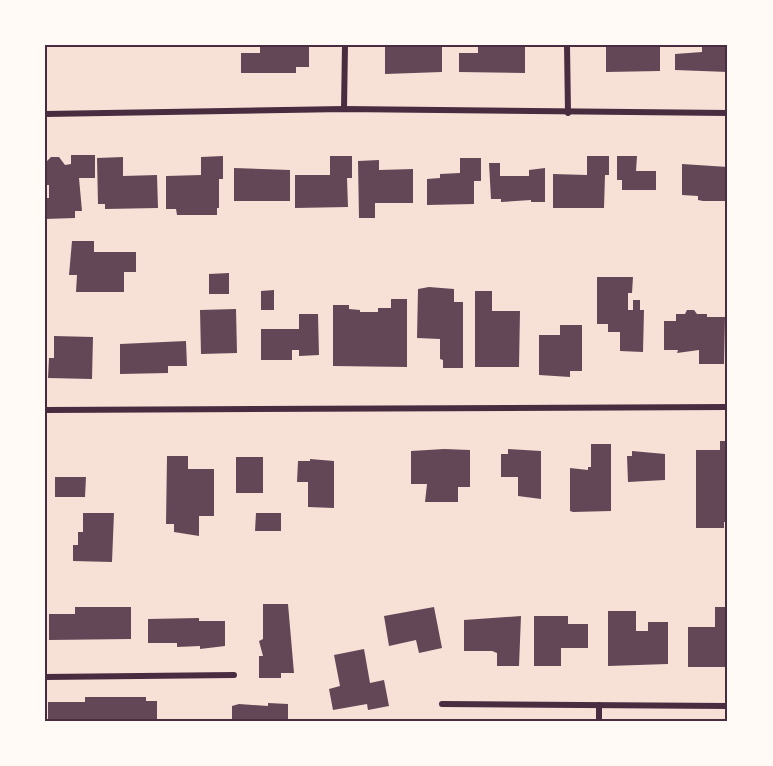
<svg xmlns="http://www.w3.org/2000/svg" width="773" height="766" font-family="Helvetica,sans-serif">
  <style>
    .building { fill: #644757 }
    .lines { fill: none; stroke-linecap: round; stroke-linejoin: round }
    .minor { stroke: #4a2c40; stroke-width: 6 }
    .neatline { fill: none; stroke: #4a2c40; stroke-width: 2 }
  </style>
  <rect width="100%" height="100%" fill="#f7e1d7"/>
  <!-- building -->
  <g class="building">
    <polygon points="260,45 309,45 309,67 296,67 296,73 241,73 241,53 260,53"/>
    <polygon points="442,45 442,72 385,74 385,46"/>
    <polygon points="478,45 525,45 525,73 459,72 459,53 478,53"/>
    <polygon points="642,45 660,45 660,71 606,72 606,46"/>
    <polygon points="702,45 728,45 728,72 675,70 675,54 702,52"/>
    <polygon points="71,155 95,155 95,178 79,178 82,211 75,211 75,218 45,219 45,198 49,198 49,185 45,185 45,163 51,157 59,157 65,165 71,164"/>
    <polygon points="223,156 223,179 219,179 219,208 217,208 217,215 177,215 176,209 166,209 166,176 201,175 201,157"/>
    <polygon points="330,156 352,156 352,178 347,178 348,207 295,208 295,175 330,175"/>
    <polygon points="587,156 609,156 609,175 605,175 604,208 553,208 553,174 587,175"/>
    <polygon points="617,156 637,156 636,171 656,171 656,190 622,190 622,180 617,180"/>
    <polygon points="123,157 123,176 157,175 158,208 105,209 105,204 98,204 97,158"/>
    <polygon points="460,158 481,158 481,181 474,181 474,204 427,205 427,179 440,178 440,174 460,173"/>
    <polygon points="379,160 379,170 413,169 413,203 375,203 375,218 359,218 358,161"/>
    <polygon points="489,163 500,163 500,176 529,176 529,170 545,168 545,202 531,202 531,200 501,202 501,199 491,199"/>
    <polygon points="682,164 728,167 728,201 703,201 698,200 698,196 682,195"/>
    <polygon points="234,168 290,170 290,201 234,201"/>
    <polygon points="72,241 94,241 94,252 136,252 136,272 124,272 124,292 76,292 77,275 69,275"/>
    <polygon points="229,273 229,294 209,294 209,274"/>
    <polygon points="597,277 633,277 632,293 628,293 628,310 633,310 633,300 640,300 640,310 644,310 643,352 620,351 620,332 608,332 608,324 597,324"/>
    <polygon points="429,287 454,289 454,302 463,302 463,368 443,368 443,360 440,359 440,339 417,338 418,289"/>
    <polygon points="274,290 274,310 261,310 261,291"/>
    <polygon points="475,291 492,291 492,311 520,311 519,367 475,367"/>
    <polygon points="391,299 407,299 407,367 333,366 333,305 349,305 349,309 360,310 360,312 378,312 378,308 391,308"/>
    <polygon points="236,309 237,353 201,354 200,310"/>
    <polygon points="687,310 694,310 697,314 707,314 707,317 725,317 724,364 699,364 699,350 677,353 678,350 664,350 664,321 676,321 676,314 685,314"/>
    <polygon points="299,314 318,314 319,355 299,356 299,350 292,350 292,360 261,360 261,329 299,329"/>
    <polygon points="560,325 582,325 582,371 570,371 570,377 539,375 539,335 560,335"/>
    <polygon points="54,336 93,337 92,379 48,378 49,358 54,358"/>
    <polygon points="186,341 187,366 168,366 168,373 120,374 120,344"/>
    <polygon points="720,441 728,441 728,522 724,522 724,528 696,528 696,450 720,450"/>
    <polygon points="591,444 611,444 611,511 573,512 570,511 570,468 588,470 588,467 591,467"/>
    <polygon points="444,449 470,450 470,487 458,487 458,502 425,502 427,484 411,484 411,451"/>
    <polygon points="508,449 541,451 541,499 518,496 518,477 501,477 501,454 508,454"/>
    <polygon points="632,451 665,454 665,480 628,482 627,456 632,456"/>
    <polygon points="167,456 188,456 188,469 214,469 214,516 199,516 199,536 174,532 174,524 166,524"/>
    <rect x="236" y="457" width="27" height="36"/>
    <polygon points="310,459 334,461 334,508 308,507 308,482 297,482 298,461 310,461"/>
    <polygon points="55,477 86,477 85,497 55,497"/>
    <polygon points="83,513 114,513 112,562 73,561 73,545 78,545 78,532 83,532"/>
    <polygon points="256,513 281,513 281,531 255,531"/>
    <polygon points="263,604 288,604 294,673 281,673 281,678 259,678 259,656 263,656 259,641 263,639"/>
    <polygon points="75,607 131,607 131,639 49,640 49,614 75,614"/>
    <polygon points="434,607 442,648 419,653 416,640 389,646 384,616"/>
    <polygon points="715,607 728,607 728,667 688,667 688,627 715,627"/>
    <polygon points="608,611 636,611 636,631 648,631 648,622 668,622 668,664 608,666"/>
    <polygon points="521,616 519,666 497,666 497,653 492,651 464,651 464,620"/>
    <polygon points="534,616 568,616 568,624 588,624 588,648 561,648 561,666 534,666"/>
    <polygon points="199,618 199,621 225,621 225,646 200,649 200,646 177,647 177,643 148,643 148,619"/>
    <polygon points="364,649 370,683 384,680 389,706 368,710 367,704 333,710 329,689 340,686 334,655"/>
    <polygon points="85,697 146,697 146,701 157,701 157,721 48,721 48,702 85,702"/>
    <polygon points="268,703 288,704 288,721 232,721 232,706 239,704 268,706"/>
  </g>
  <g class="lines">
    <!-- minor -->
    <g class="minor">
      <polyline points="567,45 568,113"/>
      <polyline points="344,109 345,45"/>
      <polyline points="45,114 344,109 728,113"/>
      <polyline points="45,410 728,407"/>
      <polyline points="45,677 234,675"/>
      <polyline points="442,704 728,706"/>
      <polyline points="599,705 599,721"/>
    </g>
  </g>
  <!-- border -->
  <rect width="773" height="766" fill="none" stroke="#fffaf5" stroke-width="93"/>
  <rect x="46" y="46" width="680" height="674" class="neatline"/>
</svg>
